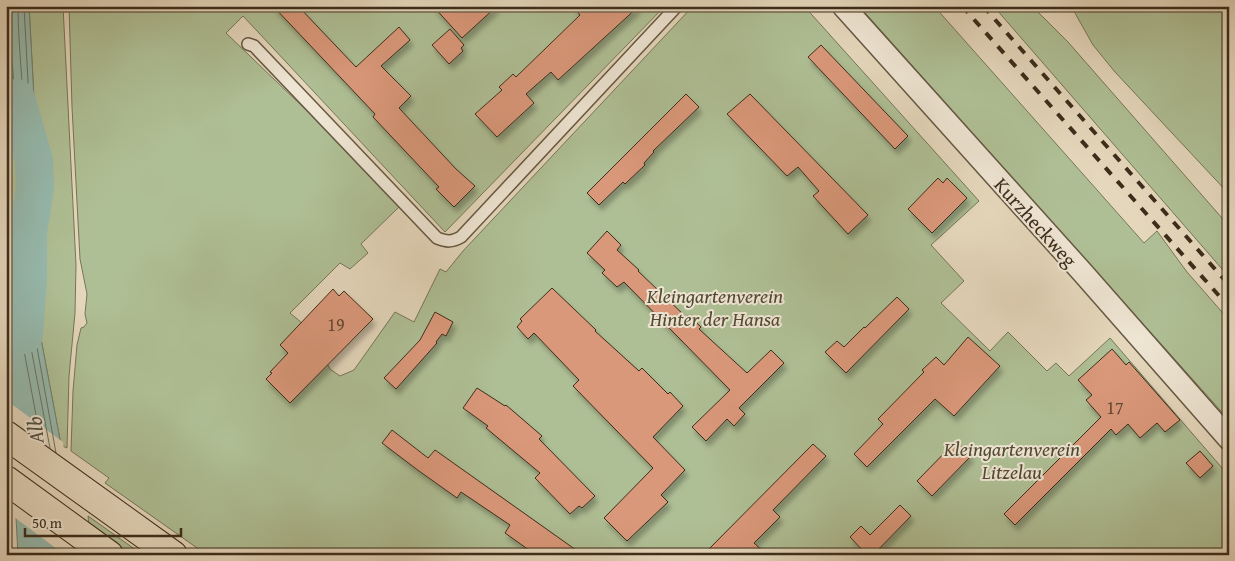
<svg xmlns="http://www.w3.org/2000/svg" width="1235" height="561" font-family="'Gentium Book Plus',serif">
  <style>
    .green { fill: #afbf95; stroke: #767658 }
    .water { fill: #96baae; stroke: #728273 }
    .pier { fill: #e5d7bc }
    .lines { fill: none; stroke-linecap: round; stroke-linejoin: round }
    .shore { stroke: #697464; stroke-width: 1 }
    .river { stroke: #96baae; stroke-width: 38 }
    .building { fill: #da987a; stroke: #3c2d1b; filter: url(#shadow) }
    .service-casing { stroke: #665843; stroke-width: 14 }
    .minor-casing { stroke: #665843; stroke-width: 24 }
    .trunk-casing { stroke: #3c2d1b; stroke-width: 30 }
    .service { stroke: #eee5d3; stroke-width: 11 }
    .minor { stroke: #eee5d3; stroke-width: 21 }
    .trunk { stroke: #e5d7bc; stroke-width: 28 }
    .rail { stroke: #3c2d1b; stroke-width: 4; stroke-dasharray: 9 9; stroke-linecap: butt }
    .labels { text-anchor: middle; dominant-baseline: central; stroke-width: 4; stroke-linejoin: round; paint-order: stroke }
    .number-label { font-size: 18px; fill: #644833 }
    .street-label { font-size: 20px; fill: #3c2d1b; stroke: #eee5d3 }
    .park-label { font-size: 20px; font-style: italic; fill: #534a33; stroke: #eee5d3 }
    .water-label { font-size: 21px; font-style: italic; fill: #525040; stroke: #eee5d3 }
  </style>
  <defs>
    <filter id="shadow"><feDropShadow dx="3" dy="5.5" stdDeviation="2.5" flood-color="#0004"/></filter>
  </defs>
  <rect width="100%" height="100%" fill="#e5d7bc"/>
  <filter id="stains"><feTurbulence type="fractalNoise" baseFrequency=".004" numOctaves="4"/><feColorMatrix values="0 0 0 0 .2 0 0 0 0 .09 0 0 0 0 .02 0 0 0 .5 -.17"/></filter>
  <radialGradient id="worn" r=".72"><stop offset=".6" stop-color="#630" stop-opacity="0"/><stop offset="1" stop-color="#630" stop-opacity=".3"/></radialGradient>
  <!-- green -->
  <g class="green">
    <polygon points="29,6 63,6 76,265 75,313 69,376 67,448 61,445 38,323 13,287 6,281 6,155 13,148 23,143 30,148 36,135"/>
    <polygon points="69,6 665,6 445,232 243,16 226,33 331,134 399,207 361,244 368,253 350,269 340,263 290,313 308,328 330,369 340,376 354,370 395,312 414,322 440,269 446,272 463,251 693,6 804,6 979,201 931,245 964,281 941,303 990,351 1008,332 1047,371 1056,363 1069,376 1110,338 1229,476 1229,555 207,555 105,483 109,478 71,451 73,391 77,345 81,328 84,327 87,323 85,314 87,294 80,259 72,107"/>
    <polygon points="859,6 934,6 1144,243 1157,231 1187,272 1229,320 1229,420"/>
    <polygon points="999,6 1032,6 1068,42 1229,226 1229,277 996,9"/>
    <polygon points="1071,6 1229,6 1229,194 1115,72 1093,45"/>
    <polygon points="88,516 143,555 128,555 89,527"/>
  </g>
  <!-- water -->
  <g class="water">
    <polygon points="6,6 29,6 36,135 35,147 30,148 23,143 13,148 6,155"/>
    <polygon points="6,281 26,300 38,323 61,445 72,555 18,555 15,499 6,408"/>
  </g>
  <!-- pier -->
  <polygon class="pier" points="6,400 63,442 74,555 65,555 14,517 6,434"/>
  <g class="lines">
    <!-- shore -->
    <g class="shore">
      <polyline points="6,131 17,124 11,47 10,6"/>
      <path d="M6,140l18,-10c0,-41 -6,-82 -6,-124"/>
      <polyline points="6,148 20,139 28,140 31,138 24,6"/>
      <polyline points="6,288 22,303 33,325 56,453"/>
      <polyline points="6,296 17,307 27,327 50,448"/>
      <polyline points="6,306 11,311 20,329 41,442"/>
    </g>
    <!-- river -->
    <polyline class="river" points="16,98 34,161 35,188 28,232 28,279 24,335"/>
  </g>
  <!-- building -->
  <g class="building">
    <polygon points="273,6 298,6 356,67 399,27 410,40 381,66 411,96 399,108 456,169 475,186 454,207 436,189 439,187 373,117 375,114"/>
    <polygon points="433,6 497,6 462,38"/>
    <polygon points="573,6 639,6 558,80 551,72 526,94 534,103 497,137 475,114 502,90 499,87 513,74 516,77 580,15"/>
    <polygon points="450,29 464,45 461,48 463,51 449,64 432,45"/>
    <polygon points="821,45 908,136 895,149 808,57"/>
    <polygon points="686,94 699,107 653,151 654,152 644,163 645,165 625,184 623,182 599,205 587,193"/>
    <polygon points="750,94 868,215 848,234 813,196 819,191 798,167 787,176 727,114"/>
    <polygon points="938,178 943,183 947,178 967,198 932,233 908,209"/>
    <polygon points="607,231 621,245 617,250 639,270 638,271 686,317 688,315 701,327 699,329 747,373 771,350 784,363 739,408 745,414 734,426 727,419 706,441 692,427 730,390 624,282 617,287 602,273 605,270 587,253"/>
    <polygon points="552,288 596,330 595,331 639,371 642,368 668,394 670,392 683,406 653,437 685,470 661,495 668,502 627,541 604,518 653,468 573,386 579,380 534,333 528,339 517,327 522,321 520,319"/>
    <polygon points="333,289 339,296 344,291 373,319 290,403 266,379 272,373 270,372 288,353 280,345"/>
    <polygon points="897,297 909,309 846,373 825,352 837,341 844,347 864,327 865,328"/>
    <polygon points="435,312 453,322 446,336 442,334 436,342 437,343 396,389 384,378 420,340"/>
    <polygon points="968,337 1000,366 954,416 935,399 867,467 854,454 883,424 878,419 924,372 922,370 936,357 944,365"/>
    <polygon points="1112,349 1126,365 1129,362 1180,420 1165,432 1157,423 1140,438 1128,424 1116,435 1111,429 1015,525 1004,514 1101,417 1086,400 1092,395 1078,380"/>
    <polygon points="477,388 505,406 506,405 542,436 539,439 595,496 582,508 579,506 570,514 535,478 540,473 486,428 488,426 463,408"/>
    <polygon points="392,430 428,458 435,450 583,555 536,555 505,533 510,525 461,492 457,498 419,471 382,443"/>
    <polygon points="956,441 971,456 932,496 917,481"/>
    <polygon points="813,444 826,456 773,510 780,517 754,543 767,555 703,555"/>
    <polygon points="1200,451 1213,466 1200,478 1186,463"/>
    <polygon points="900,505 911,516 873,555 867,555 850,537 861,526 870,535"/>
  </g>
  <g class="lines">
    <defs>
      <path id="service" d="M248,44l6,2 183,192c10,4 15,4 24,-1l216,-231"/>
      <polyline id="minor" points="843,6 1083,273 1229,439"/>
      <g id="trunk">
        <polyline points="6,435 173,555"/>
        <polyline points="6,480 109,555"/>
      </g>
    </defs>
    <!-- service casing -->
    <use href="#service" class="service-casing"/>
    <!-- minor casing -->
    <use href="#minor" class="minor-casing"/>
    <!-- trunk casing -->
    <use href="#trunk" class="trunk-casing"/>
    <!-- service -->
    <use href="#service" class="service"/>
    <!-- minor -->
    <use href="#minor" class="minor"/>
    <!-- trunk -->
    <use href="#trunk" class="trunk"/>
    <!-- rail -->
    <g class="rail">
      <polyline points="962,6 1229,307"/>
      <polyline points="983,6 1229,285"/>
    </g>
  </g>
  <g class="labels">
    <!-- number labels -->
    <g class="number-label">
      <text x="336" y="324">19</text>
      <text x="1115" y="407">17</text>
    </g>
    <!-- street labels -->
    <g class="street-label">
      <text transform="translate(1036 222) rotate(48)">Kurzheckweg</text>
    </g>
    <!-- park labels -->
    <g class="park-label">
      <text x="715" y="295">Kleingartenverein<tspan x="715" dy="23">Hinter der Hansa</tspan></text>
      <text x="1012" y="448">Kleingartenverein<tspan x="1012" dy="23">Litzelau</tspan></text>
    </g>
    <!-- water labels -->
    <g class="water-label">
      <text transform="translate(35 430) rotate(-95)">Alb</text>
    </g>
  </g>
  <!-- margin -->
  <rect width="1235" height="561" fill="none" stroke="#e5d7bc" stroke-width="25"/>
  <rect x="8" y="8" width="1220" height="546" fill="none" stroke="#3c2d1b" stroke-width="2.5"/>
  <rect x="12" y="12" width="1210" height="536" fill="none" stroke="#3c2d1b"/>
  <!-- scale -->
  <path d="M25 528v8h156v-8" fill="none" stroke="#3c2d1b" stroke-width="2.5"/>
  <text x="32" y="528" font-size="15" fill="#3c2d1b" stroke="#eee5d3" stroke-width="4" paint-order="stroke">50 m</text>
  <rect width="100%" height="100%" filter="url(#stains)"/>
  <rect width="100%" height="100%" fill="url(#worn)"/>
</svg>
